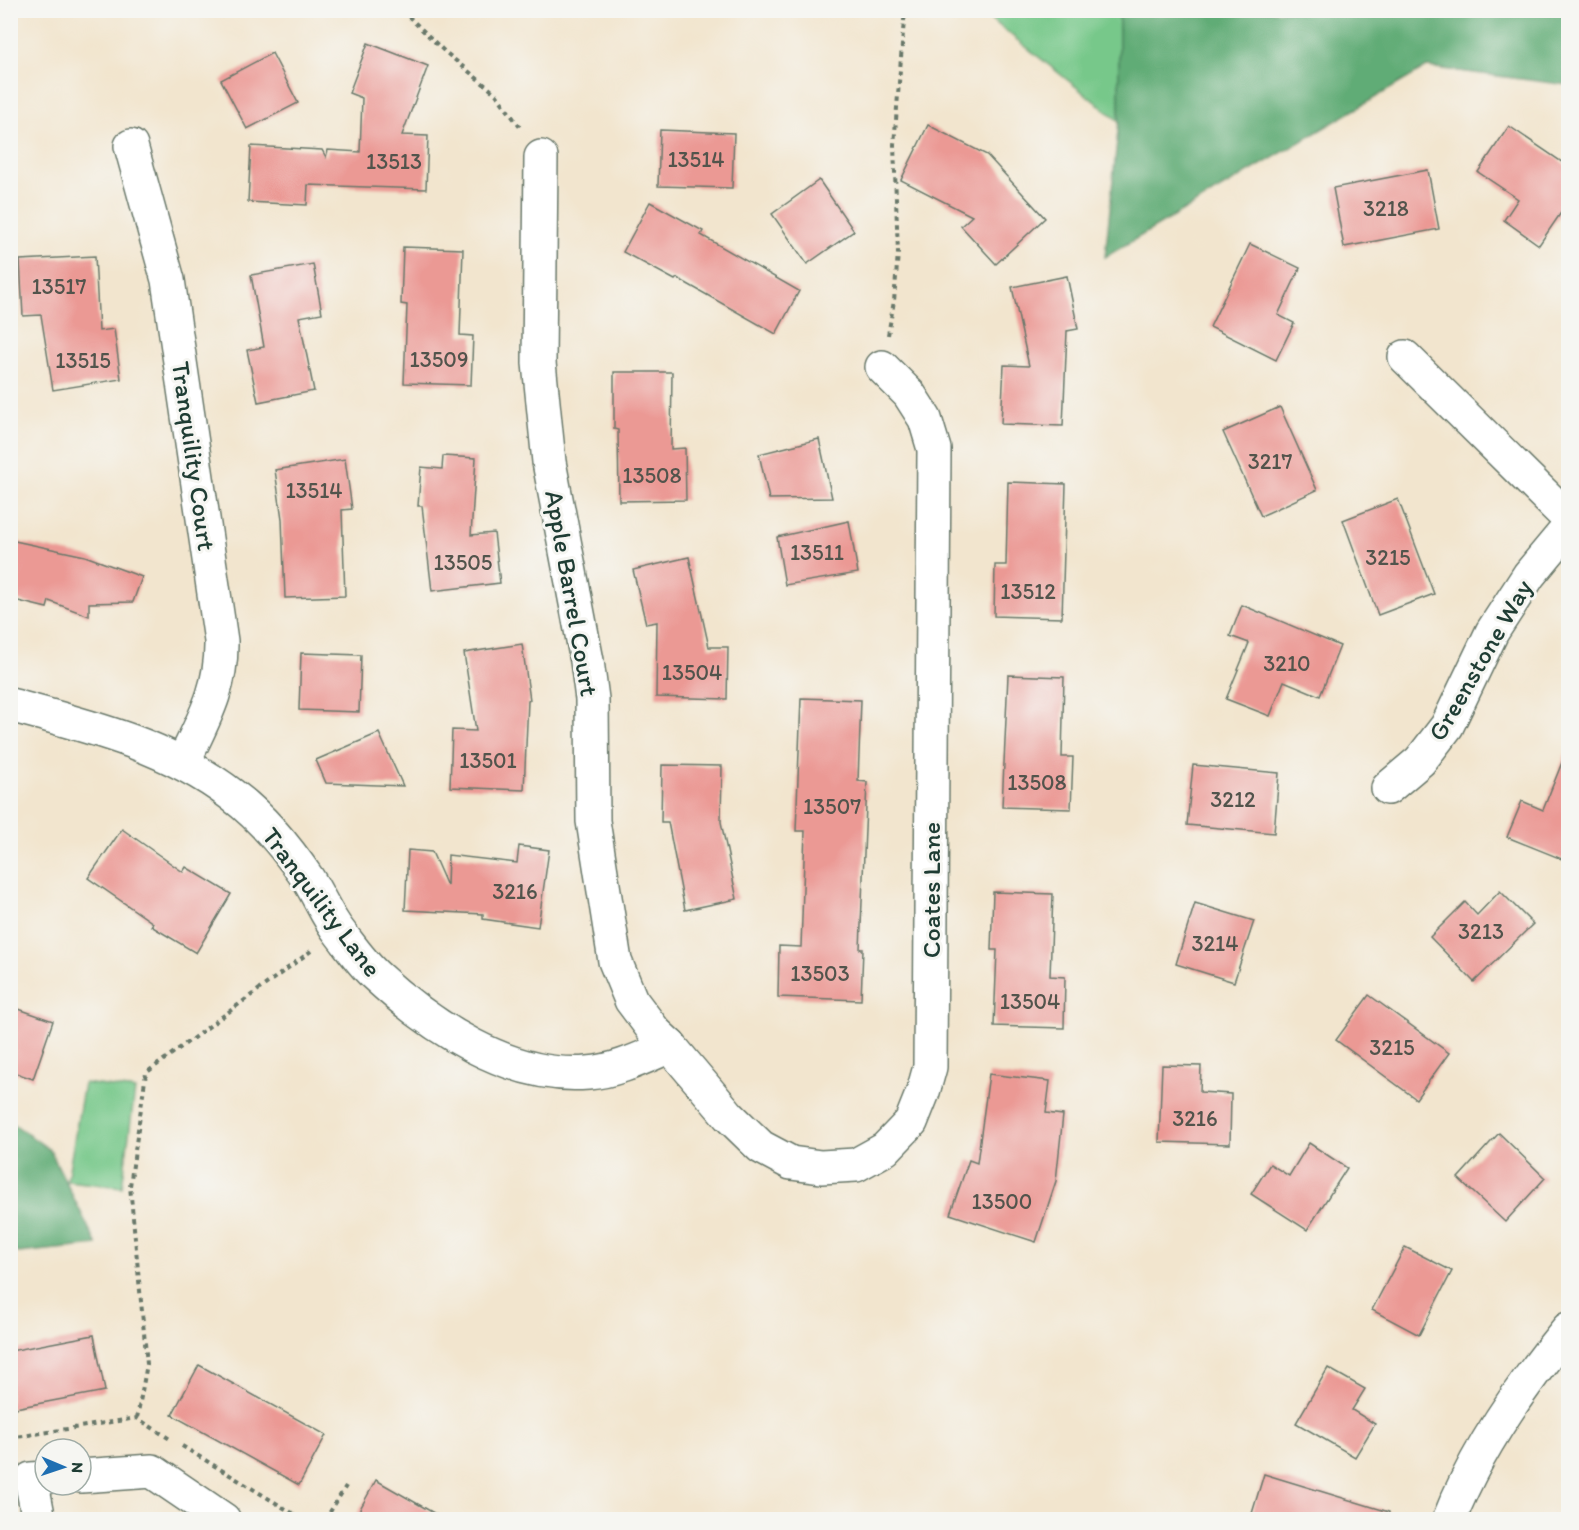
<svg xmlns="http://www.w3.org/2000/svg" width="1579" height="1530" font-family="Itim,sans-serif">
  <style>
    .green { fill: #77c88a; stroke: #4b825f; stroke-width: 1.5 }
    .forest { fill: #61ac76; stroke: #407455; stroke-width: 1.5 }
    .building { fill: #eb9994 }
    .lines { fill: none; stroke-linecap: round; stroke-linejoin: round }
    .minor-casing { stroke: #69786a; stroke-width: 36 }
    .tertiary-casing { stroke: #69786a; stroke-width: 36 }
    .path { stroke: #69786a; stroke-width: 4; stroke-dasharray: 4.5 4.5; stroke-linecap: butt }
    .minor { stroke: #fff; stroke-width: 33 }
    .tertiary { stroke: #fff; stroke-width: 33 }
    .labels { text-anchor: middle; dominant-baseline: central; stroke-width: 6; stroke-linejoin: round; paint-order: stroke }
    .number-label { font-size: 22px; fill: #52544c }
    .street-label { font-size: 26px; fill: #1f3d34; stroke: #f6f6f2 }
  </style>
  <rect width="100%" height="100%" fill="#f6f6f2"/>
  <filter id="ink" filterUnits="userSpaceOnUse"><feTurbulence type="fractalNoise" baseFrequency=".0167" numOctaves="2"/><feDisplacementMap in="SourceGraphic" scale="12" xChannelSelector="R" yChannelSelector="G"/><feConvolveMatrix kernelMatrix="1 2 1 2 8 2 1 2 1" color-interpolation-filters="sRGB"/></filter>
  <filter id="wash" filterUnits="userSpaceOnUse"><feTurbulence type="fractalNoise" baseFrequency=".008" numOctaves="4" result="noise"/><feDisplacementMap in="SourceGraphic" scale="24" xChannelSelector="R" yChannelSelector="G"/><feGaussianBlur stdDeviation="1.35" result="paint"/><feColorMatrix in="noise" values="0 0 0 0 0 0 0 0 0 0 0 0 0 0 0 0 0 1.4 0 .05"/><feComposite in="paint" operator="in"/></filter>
  <g filter="url(#wash)">
    <rect width="100%" height="100%" fill="#f2e5ce"/>
    <!-- green -->
    <g class="green">
      <polygon points="981,11 1119,11 1119,121"/>
      <polygon points="84,1083 135,1090 122,1187 67,1181"/>
    </g>
    <!-- forest -->
    <g class="forest">
      <polygon points="1119,11 1568,11 1568,85 1427,67 1105,257 1119,121"/>
      <polygon points="11,1122 50,1150 97,1245 18,1253 11,1250"/>
    </g>
    <g id="blocks">
      <!-- building -->
      <g class="building">
        <polygon points="368,43 428,66 402,135 428,136 426,189 308,185 307,205 248,202 251,146 322,150 326,157 328,150 360,152 362,98 349,93"/>
        <polygon points="272,53 298,103 247,129 221,80"/>
        <polygon points="928,125 987,155 1045,218 996,264 961,226 972,216 901,180"/>
        <polygon points="1509,126 1569,167 1569,201 1539,245 1504,220 1518,199 1478,172"/>
        <polygon points="660,130 734,133 732,188 658,186"/>
        <polygon points="1428,170 1439,229 1344,247 1333,188"/>
        <polygon points="819,180 854,231 807,264 772,214"/>
        <polygon points="650,202 703,231 701,235 799,291 776,334 677,278 675,280 623,252"/>
        <polygon points="1250,244 1300,268 1278,315 1294,323 1276,360 1210,327"/>
        <polygon points="403,247 463,249 460,335 473,336 471,385 404,383 407,305 401,304"/>
        <polygon points="95,256 99,331 114,329 121,379 53,390 41,315 23,316 20,260"/>
        <polygon points="313,264 322,313 299,317 314,391 258,402 247,350 264,347 251,275"/>
        <polygon points="1067,276 1078,329 1067,331 1063,426 1001,424 1004,365 1029,366 1012,287"/>
        <polygon points="614,372 672,372 671,449 685,448 686,500 619,501 618,430 614,429"/>
        <polygon points="1280,407 1317,490 1261,516 1223,432"/>
        <polygon points="819,439 832,498 769,499 759,454"/>
        <polygon points="443,456 476,458 471,535 494,533 500,583 432,591 422,506 418,506 421,467 442,469"/>
        <polygon points="345,459 352,509 342,510 345,596 285,598 282,519 275,470"/>
        <polygon points="1008,482 1066,484 1062,618 994,616 995,565 1006,565"/>
        <polygon points="1398,499 1434,594 1378,615 1343,520"/>
        <polygon points="849,521 858,573 785,585 777,537"/>
        <polygon points="10,540 85,556 142,577 133,602 89,603 89,616 49,601 47,608 10,599"/>
        <polygon points="689,557 709,647 728,647 727,699 656,697 657,622 646,624 633,570"/>
        <polygon points="1242,605 1340,646 1320,696 1284,681 1270,716 1226,699 1249,643 1230,636"/>
        <polygon points="522,644 530,700 528,701 524,790 450,787 452,730 476,731 464,653"/>
        <polygon points="301,653 361,655 359,712 299,710"/>
        <polygon points="1008,675 1064,677 1062,757 1073,757 1071,809 1002,807"/>
        <polygon points="801,698 861,700 858,781 867,782 860,949 863,949 861,1000 778,997 779,946 801,947 805,831 796,831"/>
        <polygon points="379,733 403,786 326,783 316,760"/>
        <polygon points="1567,750 1569,750 1569,862 1507,837 1522,801 1543,810"/>
        <polygon points="662,765 722,766 721,822 737,899 685,910 668,822 661,822"/>
        <polygon points="1193,765 1279,773 1274,833 1187,825"/>
        <polygon points="122,829 183,872 186,867 231,894 196,953 151,926 153,923 88,878"/>
        <polygon points="519,846 549,850 538,927 483,919 483,914 405,910 408,850 432,852 447,886 448,855 517,863"/>
        <polygon points="1500,891 1533,924 1474,982 1430,937 1465,902 1477,915"/>
        <polygon points="993,892 1053,894 1050,976 1065,977 1064,1028 994,1026 997,950 991,950"/>
        <polygon points="1195,903 1254,921 1234,982 1176,964"/>
        <polygon points="1369,995 1449,1053 1416,1099 1336,1040"/>
        <polygon points="10,1006 53,1021 33,1079 10,1071"/>
        <polygon points="1162,1065 1201,1066 1200,1092 1231,1094 1230,1144 1159,1142"/>
        <polygon points="989,1074 1050,1081 1046,1113 1063,1115 1056,1181 1036,1242 950,1214 969,1160 977,1163"/>
        <polygon points="1499,1133 1545,1178 1505,1222 1458,1178"/>
        <polygon points="1309,1143 1347,1168 1307,1230 1251,1194 1270,1164 1289,1176"/>
        <polygon points="1405,1247 1452,1271 1419,1335 1372,1310"/>
        <polygon points="94,1335 105,1391 10,1409 10,1351"/>
        <polygon points="199,1365 326,1435 299,1485 172,1415"/>
        <polygon points="1328,1368 1365,1389 1352,1410 1375,1424 1355,1457 1296,1423"/>
        <polygon points="1264,1474 1389,1512 1388,1520 1250,1520"/>
        <polygon points="376,1480 446,1520 354,1520"/>
      </g>
    </g>
  </g>
  <g filter="url(#ink)">
    <use href="#blocks" fill-opacity="0" stroke="#69786a" stroke-width="1.5"/>
    <g class="lines">
      <defs>
        <g id="minor">
          <path d="M131,146l37,134 53,361c1,49 -18,79 -38,122"/>
          <polyline points="541,157 539,363 549,462 587,661 592,699 593,821 615,961 631,1000 655,1032 670,1046 729,1116 761,1147 791,1163 821,1167 856,1165 885,1149 911,1122 923,1092 930,1067 934,449 925,419 909,394 882,367"/>
          <polyline points="1405,357 1568,518"/>
          <path d="M10,705c78,21 157,40 222,90 30,22 55,53 76,84 11,17 19,38 32,54 11,14 22,30 35,42 55,51 135,105 213,98 29,-2 56,-16 82,-27"/>
          <polyline points="1388,788 1420,761 1447,726 1492,632 1529,575 1568,528"/>
          <polyline points="81,1476 152,1471 224,1520"/>
          <polyline points="39,1520 31,1479 45,1478"/>
        </g>
        <path id="tertiary" d="M1449,1520c27,-70 72,-134 119,-191"/>
      </defs>
      <!-- minor casing -->
      <use href="#minor" class="minor-casing"/>
      <!-- tertiary casing -->
      <use href="#tertiary" class="tertiary-casing"/>
      <!-- path -->
      <g class="path">
        <polyline points="402,10 444,51 496,94 522,130"/>
        <polyline points="888,335 894,301 898,253 894,145 904,20 907,10"/>
        <polyline points="137,1418 147,1364 130,1186 146,1073 311,951"/>
        <polyline points="10,1438 137,1418 170,1439"/>
        <polyline points="182,1446 304,1520"/>
        <polyline points="325,1520 346,1486"/>
      </g>
      <!-- minor -->
      <use href="#minor" class="minor"/>
      <!-- tertiary -->
      <use href="#tertiary" class="tertiary"/>
    </g>
  </g>
  <g class="labels">
    <!-- number labels -->
    <g class="number-label">
      <text x="696" y="159">13514</text>
      <text x="394" y="161">13513</text>
      <text x="1386" y="208">3218</text>
      <text x="59" y="286">13517</text>
      <text x="439" y="359">13509</text>
      <text x="83" y="360">13515</text>
      <text x="1270" y="461">3217</text>
      <text x="652" y="475">13508</text>
      <text x="314" y="490">13514</text>
      <text x="817" y="552">13511</text>
      <text x="1388" y="557">3215</text>
      <text x="463" y="562">13505</text>
      <text x="1028" y="591">13512</text>
      <text x="1287" y="663">3210</text>
      <text x="692" y="672">13504</text>
      <text x="488" y="760">13501</text>
      <text x="1037" y="782">13508</text>
      <text x="1233" y="799">3212</text>
      <text x="832" y="806">13507</text>
      <text x="515" y="891">3216</text>
      <text x="1481" y="931">3213</text>
      <text x="1215" y="943">3214</text>
      <text x="820" y="973">13503</text>
      <text x="1030" y="1001">13504</text>
      <text x="1392" y="1047">3215</text>
      <text x="1195" y="1118">3216</text>
      <text x="1002" y="1201">13500</text>
    </g>
    <!-- street labels -->
    <g class="street-label">
      <text transform="translate(194 456) rotate(82)">Tranquility Court</text>
      <text transform="translate(572 593) rotate(80)">Apple Barrel Court</text>
      <text transform="translate(1480 660) rotate(-60)">Greenstone Way</text>
      <text transform="translate(931 890) rotate(-90)">Coates Lane</text>
      <text transform="translate(322 902) rotate(53)">Tranquility Lane</text>
    </g>
  </g>
  <!-- margin -->
  <rect width="1579" height="1530" fill="none" stroke="#f6f6f2" stroke-width="36"/>
  <!-- north arrow -->
  <g transform="translate(63 1467) rotate(92)"><circle r="28" fill="#f6f6f2" stroke="#a0aca6" stroke-width="1.5"/>
  <path d="M0-4.5L10 22L0 15L-10 22Z" fill="#1f6fb2"/>
  <text y="-9" font-size="16" font-weight="bold" text-anchor="middle" fill="#1f3d34">N</text>
  </g>
</svg>
